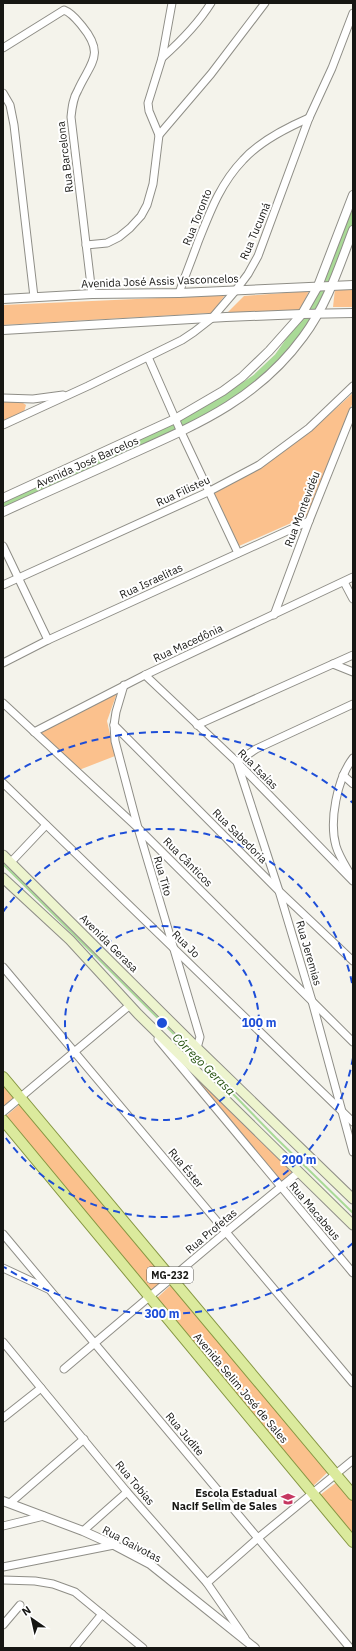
<svg xmlns="http://www.w3.org/2000/svg" width="356" height="1651" font-family="'IBM Plex Sans',sans-serif">
  <style>
    .green { fill: #fbc18d }
    .lines { fill: none; stroke-linecap: round; stroke-linejoin: round }
    .stream { stroke: #a9da97; stroke-width: 2 }
    .river { stroke: #a9da97; stroke-width: 12 }
    .minor-casing { stroke: #8f8e87; stroke-width: 9 }
    .tertiary-casing { stroke: #8f8e87; stroke-width: 10 }
    .secondary-casing { stroke: #8f8e87; stroke-width: 11 }
    .primary-casing { stroke: #869742; stroke-width: 12 }
    .minor { stroke: #fff; stroke-width: 7 }
    .tertiary { stroke: #fff; stroke-width: 8 }
    .secondary { stroke: #edf4ce; stroke-width: 9 }
    .primary { stroke: #dbea9d; stroke-width: 10 }
    .ring { fill: none; stroke: #1d4ed8; stroke-width: 2; stroke-dasharray: 7 5 }
    .labels { text-anchor: middle; dominant-baseline: central; stroke-width: 4; stroke-linejoin: round; paint-order: stroke }
    .shield { fill: #fff; stroke: #5c5c5a; stroke-width: 1 }
    .shield-label { font-size: 10px; font-weight: bold; fill: #161613 }
    .street-label { font-size: 11px; fill: #161613; stroke: #fff }
    .poi-label { font-size: 11px; font-weight: bold; fill: #161613; stroke: #fff; text-anchor: end }
    .water-label { font-size: 12px; font-style: italic; fill: #265311; stroke: #fff }
    .centre { fill: #1d4ed8; stroke: #fff; stroke-width: 2 }
    .ring-label { font-size: 12px; text-anchor: middle; font-weight: bold; fill: #1d4ed8; stroke: #fff; stroke-width: 4; stroke-linejoin: round; paint-order: stroke }
  </style>
  <rect width="100%" height="100%" fill="#f4f3eb"/>
  <!-- green -->
  <g class="green">
    <polygon points="335,289 353,289 353,307 333,307"/>
    <polygon points="309,291 299,312 227,313 244,296"/>
    <polygon points="225,295 212,313 3,325 3,305"/>
    <polygon points="353,393 353,402 307,516 239,546 213,492 265,465 310,432"/>
    <polygon points="3,401 20,401 26,405 24,412 3,422"/>
    <polygon points="117,693 107,721 115,756 79,770 39,733"/>
    <polygon points="164,1043 293,1171 281,1182"/>
    <polygon points="3,1082 16,1097 3,1108"/>
    <polygon points="21,1103 166,1277 150,1293 5,1117"/>
    <polygon points="172,1284 329,1471 312,1487 157,1298"/>
    <polygon points="337,1482 353,1501 353,1535 320,1495"/>
  </g>
  <g class="lines">
    <!-- stream -->
    <g class="stream">
      <polyline points="3,864 191,1051"/>
      <polyline points="194,1054 276,1138 353,1213"/>
    </g>
    <!-- river -->
    <polyline class="river" points="3,507 198,416 229,399 257,380 280,358 314,310 323,294 353,215"/>
    <defs>
      <g id="minor">
        <path d="M3,48l61,-38c8,3 13,10 18,16 24,29 8,37 -4,64 -5,8 -6,17 -7,27l21,177"/>
        <path d="M162,58c19,-17 36,-34 49,-55"/>
        <polyline points="3,93 10,105 14,125 34,297"/>
        <polyline points="159,135 211,74 265,3"/>
        <polyline points="86,245 107,243 119,237 130,228 141,216 147,205 153,184 159,135 149,111 148,103 162,58 172,3"/>
        <path d="M179,293c6,-17 13,-34 19,-51 12,-30 22,-58 45,-82 17,-19 43,-32 66,-42"/>
        <polyline points="148,357 181,432 238,553"/>
        <polyline points="3,398 33,399 63,395"/>
        <polyline points="3,425 88,386 182,340 194,332 212,318 236,290 248,274 258,256 309,118 332,68 353,13"/>
        <polyline points="3,546 48,640"/>
        <polyline points="344,582 353,599"/>
        <polyline points="3,585 208,492 259,465 309,428 353,386"/>
        <polyline points="274,615 309,521 353,411"/>
        <polyline points="3,663 48,640 309,521"/>
        <polyline points="333,664 353,672"/>
        <polyline points="145,675 237,762 353,881"/>
        <polyline points="124,685 116,712 114,725 115,741 138,828 200,1037 197,1048 185,1060"/>
        <polyline points="3,703 138,828 353,1042"/>
        <polyline points="353,704 256,749 237,762 279,891 312,1001 353,1152"/>
        <polyline points="114,725 279,891 353,961"/>
        <polyline points="197,725 353,655"/>
        <polyline points="34,732 145,675 353,577"/>
        <polyline points="343,775 353,784"/>
        <polyline points="3,783 353,1122"/>
        <polyline points="11,862 46,825"/>
        <path d="M350,874c-5,-9 -11,-18 -14,-28 -7,-25 1,-67 17,-88"/>
        <polyline points="3,967 353,1383"/>
        <polyline points="158,1039 353,1273"/>
        <polyline points="3,1112 130,1005"/>
        <polyline points="3,1234 350,1648"/>
        <polyline points="3,1268 48,1289"/>
        <polyline points="3,1342 127,1492 207,1583 245,1638"/>
        <polyline points="64,1369 226,1232 299,1172"/>
        <polyline points="3,1418 41,1388"/>
        <polyline points="10,1503 84,1439"/>
        <polyline points="3,1526 44,1516"/>
        <polyline points="83,1531 127,1492"/>
        <polyline points="3,1567 114,1545"/>
        <polyline points="3,1580 35,1581 53,1584 75,1592 143,1648"/>
        <polyline points="207,1583 258,1538 353,1460"/>
        <polyline points="3,1625 20,1605"/>
        <polyline points="74,1648 102,1614"/>
      </g>
      <g id="tertiary">
        <polyline points="3,299 92,294 179,293 353,285"/>
        <polyline points="3,330 226,317 302,314 353,313"/>
        <polyline points="3,498 175,419 223,391 242,377 269,351 302,314 318,286 353,195"/>
        <path d="M3,512c41,-19 83,-37 124,-56 69,-31 130,-56 176,-119 24,-32 36,-70 50,-107"/>
        <polyline points="3,1501 83,1531 114,1545 150,1564 255,1648"/>
      </g>
      <g id="secondary">
        <polyline points="3,855 197,1048 353,1199"/>
        <polyline points="3,878 70,940 138,1014 353,1225"/>
      </g>
      <g id="primary">
        <polyline points="3,1077 353,1495"/>
        <polyline points="3,1120 353,1542"/>
      </g>
    </defs>
    <!-- minor casing -->
    <use href="#minor" class="minor-casing"/>
    <!-- tertiary casing -->
    <use href="#tertiary" class="tertiary-casing"/>
    <!-- secondary casing -->
    <use href="#secondary" class="secondary-casing"/>
    <!-- primary casing -->
    <use href="#primary" class="primary-casing"/>
    <!-- minor -->
    <use href="#minor" class="minor"/>
    <!-- tertiary -->
    <use href="#tertiary" class="tertiary"/>
    <!-- secondary -->
    <use href="#secondary" class="secondary"/>
    <!-- primary -->
    <use href="#primary" class="primary"/>
  </g>
  <!-- distance rings -->
  <g class="ring">
    <circle cx="162" cy="1023" r="97"/>
    <path d="M353 1058A194 194 0 0 1 3 1134M3 912A194 194 0 0 1 353 988"/>
    <path d="M353 1243A291 291 0 0 1 4 1267M4 779A291 291 0 0 1 353 803"/>
  </g>
  <!-- icons -->
  <defs>
    <symbol id="school-bare" viewBox="-9 -9 18 18"><path d="M0-5L7-2L0 1L-7-2ZM-4 1L0 2.5L4 1V4Q0 6-4 4Z" fill="#c63861" stroke="#fff" stroke-width="2.5" paint-order="stroke"/></symbol>
  </defs>
  <g fill-rule="evenodd">
    <use href="#school-bare" x="278" y="1489" width="20" height="20"/>
  </g>
  <g class="labels">
    <!-- shield labels -->
    <rect class="shield" x="147" y="1267" width="46" height="16" rx="3"/>
    <g class="shield-label">
      <text x="170" y="1275">MG-232</text>
    </g>
    <!-- street labels -->
    <g class="street-label">
      <text transform="translate(65 157) rotate(-97)">Rua Barcelona</text>
      <text transform="translate(197 217) rotate(-68)">Rua Toronto</text>
      <text transform="translate(255 231) rotate(-67)">Rua Tucumá</text>
      <text transform="translate(160 281) rotate(-2)">Avenida José Assis Vasconcelos</text>
      <text transform="translate(87 462) rotate(-24)">Avenida José Barcelos</text>
      <text transform="translate(183 491) rotate(-25)">Rua Filisteu</text>
      <text transform="translate(302 509) rotate(-69)">Rua Montevidéu</text>
      <text transform="translate(151 581) rotate(-25)">Rua Israelitas</text>
      <text transform="translate(188 643) rotate(-25)">Rua Macedônia</text>
      <text transform="translate(258 769) rotate(45)">Rua Isaías</text>
      <text transform="translate(240 836) rotate(45)">Rua Sabedoria</text>
      <text transform="translate(188 862) rotate(45)">Rua Cânticos</text>
      <text transform="translate(163 876) rotate(74)">Rua Tito</text>
      <text transform="translate(109 943) rotate(45)">Avenida Gerasa</text>
      <text transform="translate(186 944) rotate(44)">Rua Jo</text>
      <text transform="translate(309 953) rotate(74)">Rua Jeremias</text>
      <text transform="translate(186 1168) rotate(50)">Rua Éster</text>
      <text transform="translate(315 1211) rotate(50)">Rua Macabeus</text>
      <text transform="translate(211 1231) rotate(-40)">Rua Profetas</text>
      <text transform="translate(241 1388) rotate(50)">Avenida Selim José de Sales</text>
      <text transform="translate(185 1434) rotate(50)">Rua Judite</text>
      <text transform="translate(135 1483) rotate(50)">Rua Tobias</text>
      <text transform="translate(132 1544) rotate(28)">Rua Gaivotas</text>
    </g>
    <!-- poi labels -->
    <g class="poi-label">
      <text x="277" y="1493">Escola Estadual<tspan x="277" dy="13">Nacif Selim de Sales</tspan></text>
    </g>
    <!-- water labels -->
    <g class="water-label">
      <text transform="translate(204 1064) rotate(45)">Córrego Gerasa</text>
    </g>
  </g>
  <circle cx="162" cy="1023" r="6" class="centre"/>
  <g class="ring-label">
    <text x="259" y="1027">100 m</text>
    <text x="299" y="1164">200 m</text>
    <text x="162" y="1318">300 m</text>
  </g>
  <!-- border -->
  <rect width="356" height="1651" fill="none" stroke="#161613" stroke-width="8"/>
  <!-- north arrow -->
  <g transform="translate(32 1619) rotate(326)" stroke="#ffffff" stroke-width="3" paint-order="stroke">
  <path d="M0-3L7 15L0 10L-7 15Z" fill="#161613"/>
  <text y="-6" font-size="11" font-weight="bold" text-anchor="middle" fill="#161613">N</text>
  </g>
</svg>
